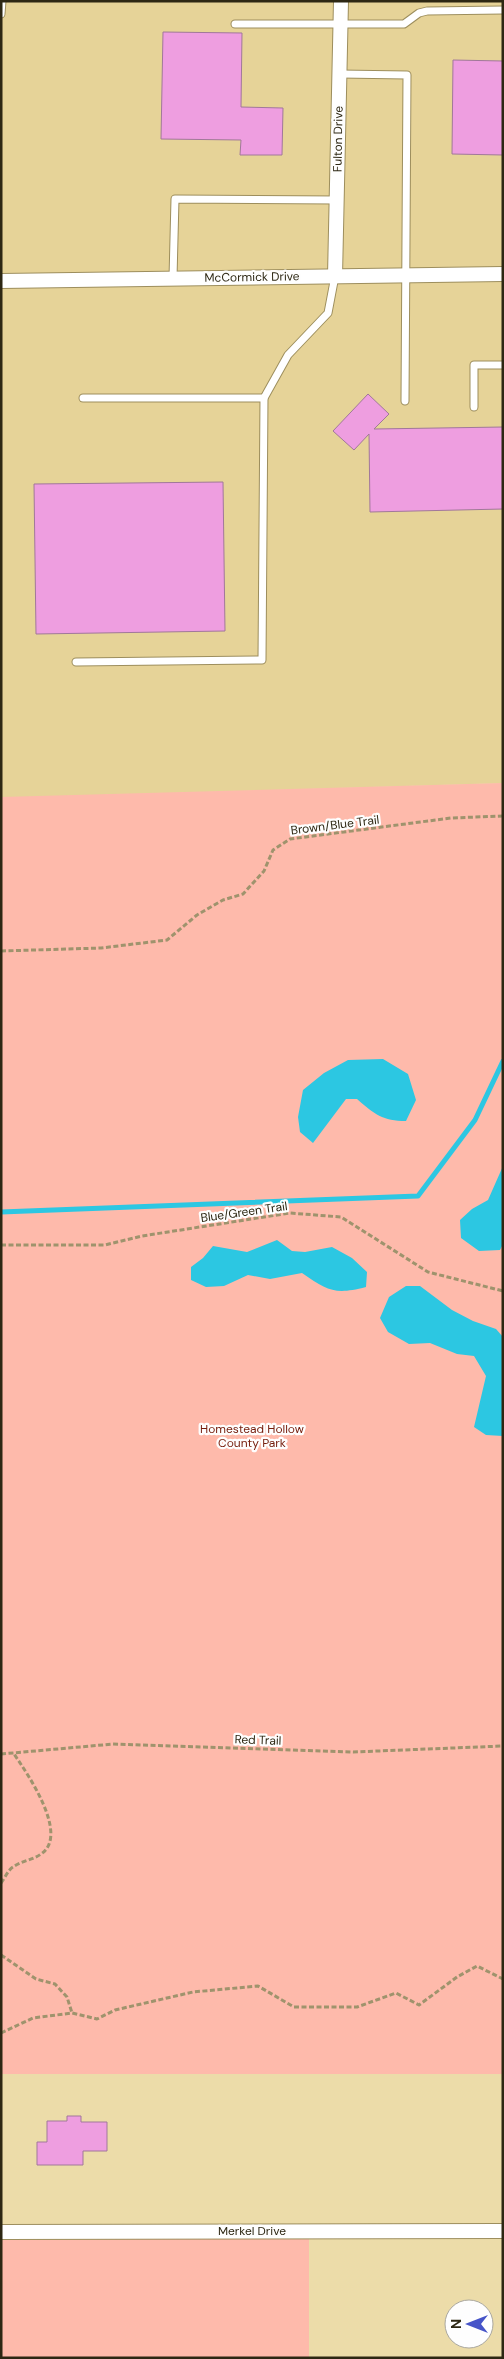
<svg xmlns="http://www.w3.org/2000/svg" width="504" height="2359" font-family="'DM Sans',sans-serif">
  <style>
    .built { fill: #e6d398 }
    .green { fill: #febaab }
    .water { fill: #2cc7e2 }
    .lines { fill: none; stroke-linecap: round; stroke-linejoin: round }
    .stream { stroke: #2cc7e2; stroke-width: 5 }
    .building { fill: #ee9ee0; stroke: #a1789a }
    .lane-casing { stroke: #9d8e5d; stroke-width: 9 }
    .street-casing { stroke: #9d8e5d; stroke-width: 16 }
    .path { stroke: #9f936d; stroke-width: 3; stroke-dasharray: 5 2.5; stroke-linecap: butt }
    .lane { stroke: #fff; stroke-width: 7 }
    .street { stroke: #fff; stroke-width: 14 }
    .labels { text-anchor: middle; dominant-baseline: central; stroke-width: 4.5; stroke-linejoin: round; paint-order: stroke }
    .street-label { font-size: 12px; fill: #2d2713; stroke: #fefefe }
    .park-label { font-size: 12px; fill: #751d0c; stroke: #fefefe }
  </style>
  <rect width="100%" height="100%" fill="#ecdca9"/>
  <!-- built -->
  <polygon class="built" points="1,1 503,1 503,783 1,798"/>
  <!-- green -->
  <g class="green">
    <polygon points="503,783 503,2074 1,2074 1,797"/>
    <polygon points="309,2238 309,2358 1,2358 1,2240"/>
  </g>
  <!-- water -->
  <g class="water">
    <path d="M383,1059l25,15 8,26 -10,21c-23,0 -32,-7 -49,-22h-11l-33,44 -13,-11 -2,-15 5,-27 21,-17 24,-13z"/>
    <polygon points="503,1166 503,1244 500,1250 479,1251 461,1238 460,1220 472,1209 488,1200"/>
    <path d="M277,1240l15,11 13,1 27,-5 20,11 15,14 -1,15c-31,8 -38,4 -64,-14l-32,6 -22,-4 -24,11 -18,1 -15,-7v-13l12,-9 10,-12 34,6z"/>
    <polygon points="406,1286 420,1286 452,1310 473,1321 496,1329 503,1337 503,1436 486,1435 474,1427 486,1376 474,1356 457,1354 430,1343 409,1344 388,1332 380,1318 389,1297"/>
  </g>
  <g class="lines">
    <!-- stream -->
    <polyline class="stream" points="1,1212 418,1196 475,1120 503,1061"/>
  </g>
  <!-- building -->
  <g class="building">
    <polygon points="163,32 242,33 241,107 283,108 282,155 240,155 241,140 161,139"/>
    <polygon points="453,60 503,61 503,155 452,154"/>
    <polygon points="368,394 389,414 374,429 503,427 503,509 370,512 369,434 354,450 333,431"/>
    <polygon points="223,482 225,631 36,634 34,484"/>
    <polygon points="67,2116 81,2116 81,2122 107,2122 107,2151 83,2151 83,2165 37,2165 37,2142 47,2142 47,2121 67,2121"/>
  </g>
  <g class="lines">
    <defs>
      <g id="lane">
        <polyline points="1,14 2,1"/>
        <polyline points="235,24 404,24 419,13 427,11 503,10"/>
        <polyline points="340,74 407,75 405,401"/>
        <polyline points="173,278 175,199 337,200"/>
        <polyline points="83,398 264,398"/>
        <polyline points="474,407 474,365 503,365"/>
        <polyline points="76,662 262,660 264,398 288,355 328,313 335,276"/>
      </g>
      <g id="street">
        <polyline points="335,276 341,1"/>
        <polyline points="1,281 503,274"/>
        <polyline points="1,2232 503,2231"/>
      </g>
    </defs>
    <!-- lane casing -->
    <use href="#lane" class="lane-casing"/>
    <!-- street casing -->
    <use href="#street" class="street-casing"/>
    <!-- path -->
    <g class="path">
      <polyline points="1,951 101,948 167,940 197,915 223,900 243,894 264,871 273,850 290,839 451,818 503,816"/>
      <polyline points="1,1245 105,1245 142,1236 290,1213 341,1217 428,1272 503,1291"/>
      <polyline points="1,1754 113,1744 353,1752 503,1746"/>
      <path d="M1,1883c4,-5 7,-13 12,-16 8,-6 20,-7 28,-13 29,-19 -14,-81 -27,-100"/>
      <polyline points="1,1955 36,1979 55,1984 67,1997 72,2013"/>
      <polyline points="1,2033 33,2018 72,2013 97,2019 115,2010 193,1992 258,1986 294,2007 357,2007 396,1993 419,2005 457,1977 477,1966 503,1979"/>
    </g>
    <!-- lane -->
    <use href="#lane" class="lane"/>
    <!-- street -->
    <use href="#street" class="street"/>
  </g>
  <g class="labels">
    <!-- street labels -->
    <g class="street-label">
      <text transform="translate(338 139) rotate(-89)">Fulton Drive</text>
      <text transform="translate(252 277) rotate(-1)">McCormick Drive</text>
      <text transform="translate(335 825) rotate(-7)">Brown/Blue Trail</text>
      <text transform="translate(244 1212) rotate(-8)">Blue/Green Trail</text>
      <text transform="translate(258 1740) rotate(2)">Red Trail</text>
      <text x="252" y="2231">Merkel Drive</text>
    </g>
    <!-- park labels -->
    <g class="park-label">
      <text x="252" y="1429">Homestead Hollow<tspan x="252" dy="14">County Park</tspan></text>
    </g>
  </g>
  <!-- border -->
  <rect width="504" height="2359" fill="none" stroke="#2d2713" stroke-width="5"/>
  <!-- north arrow -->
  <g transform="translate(469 2324) rotate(270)"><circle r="24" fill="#fefefe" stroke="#aaa8a0"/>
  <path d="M0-4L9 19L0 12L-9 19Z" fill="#4654c8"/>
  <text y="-8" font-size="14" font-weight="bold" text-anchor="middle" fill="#2d2713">N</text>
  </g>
</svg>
